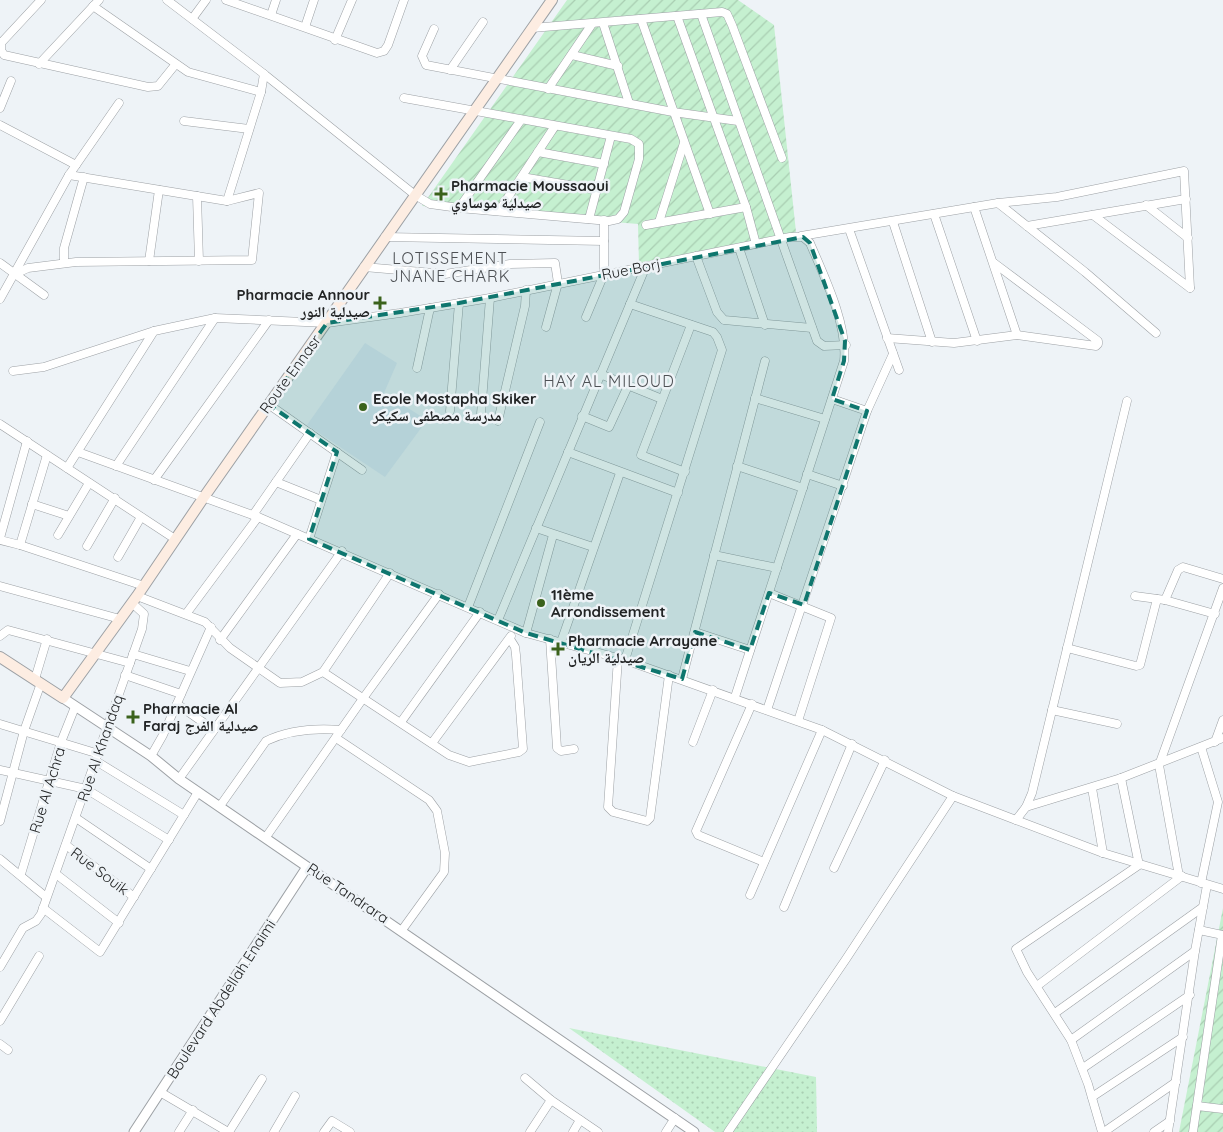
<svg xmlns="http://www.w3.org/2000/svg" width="1223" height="1132" font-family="Quicksand,'Noto Naskh Arabic',sans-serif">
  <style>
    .built { fill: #dfe9f3 }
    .grass { fill: url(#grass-dots) }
    .garden { fill: url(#garden-furrows) }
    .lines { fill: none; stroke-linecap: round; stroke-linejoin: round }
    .minor-casing { stroke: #9da1a5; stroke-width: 9 }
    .tertiary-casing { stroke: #9da1a5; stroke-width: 11 }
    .secondary-casing { stroke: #9da1a5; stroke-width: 12 }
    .minor { stroke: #fff; stroke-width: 8 }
    .tertiary { stroke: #fff; stroke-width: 9 }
    .secondary { stroke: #fdede2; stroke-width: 10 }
    .marked { fill: #0f766e; fill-opacity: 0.2; stroke: #0f766e; stroke-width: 4; stroke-dasharray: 10 6; stroke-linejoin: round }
    .poi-dot { fill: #3b621c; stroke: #eef3f7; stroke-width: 2 }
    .labels { text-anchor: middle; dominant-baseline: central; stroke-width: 5; stroke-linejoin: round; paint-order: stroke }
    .poi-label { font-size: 15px; font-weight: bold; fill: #222425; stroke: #eef3f7; text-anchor: start }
    .street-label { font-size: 15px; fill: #222425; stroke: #eef3f7 }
    .neighbourhood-label { font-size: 16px; letter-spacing: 1px; fill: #4e5155; stroke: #eef3f7 }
  </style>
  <defs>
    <pattern id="grass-dots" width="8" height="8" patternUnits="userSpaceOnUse" patternTransform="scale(1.25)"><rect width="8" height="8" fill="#c5f0d0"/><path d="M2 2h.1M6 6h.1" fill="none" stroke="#a9ceb2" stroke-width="1.8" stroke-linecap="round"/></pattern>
    <pattern id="garden-furrows" width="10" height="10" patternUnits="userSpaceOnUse" patternTransform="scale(1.25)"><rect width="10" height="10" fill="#c5f0d0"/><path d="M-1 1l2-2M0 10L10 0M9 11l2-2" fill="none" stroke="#a9ceb2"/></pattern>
  </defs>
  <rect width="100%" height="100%" fill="#eef3f7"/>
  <!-- built -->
  <polygon class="built" points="365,343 397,363 384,393 427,420 385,477 307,425"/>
  <!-- grass -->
  <polygon class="grass" points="569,1028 816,1077 817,1132 715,1132"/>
  <!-- garden -->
  <g class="garden">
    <polygon points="567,0 738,0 774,25 796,232 639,265 638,224 422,206"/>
    <polygon points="1223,908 1223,1132 1179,1132"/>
  </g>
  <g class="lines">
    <defs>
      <g id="minor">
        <polyline points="41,0 1,43 1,50 4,55 148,87 158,86 175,65"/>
        <polyline points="167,0 264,74 415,195 430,204 459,208 521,120"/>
        <polyline points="226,0 377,53 384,51 388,45 404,0"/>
        <polyline points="93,6 188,72 261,92"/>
        <polyline points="701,14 817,341 824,346 846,345"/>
        <polyline points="271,15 276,0"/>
        <polyline points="677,16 746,207 756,244"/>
        <polyline points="192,19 206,0"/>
        <polyline points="641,19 710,214"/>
        <polyline points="603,23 629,103"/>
        <polyline points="305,27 314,0"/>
        <polyline points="532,28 722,12 727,14 732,25 782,158"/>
        <polyline points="434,29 422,56 426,65 673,112 738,121"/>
        <polyline points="335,40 352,0"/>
        <polyline points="572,55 618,66"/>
        <polyline points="39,64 99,0"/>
        <polyline points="450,70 483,22"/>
        <polyline points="548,89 592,24"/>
        <polyline points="404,98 631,139 639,144 639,159 624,212 618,219 609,221 459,208"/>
        <polyline points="0,108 11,81"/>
        <polyline points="184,121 249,129"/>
        <polyline points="0,125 76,165"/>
        <polyline points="538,152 604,164"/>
        <polyline points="522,177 597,190"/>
        <polyline points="197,196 199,261"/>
        <polyline points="227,201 261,92 264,74"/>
        <polyline points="998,203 1085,272 1156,333"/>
        <polyline points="1146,205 1188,238"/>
        <polyline points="974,207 1017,335"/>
        <polyline points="499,211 555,126"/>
        <polyline points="934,214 977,341"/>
        <polyline points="1093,215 1190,288"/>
        <polyline points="589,219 611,136"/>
        <polyline points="659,222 684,143"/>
        <polyline points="893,222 932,342"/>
        <polyline points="646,225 746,207"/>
        <polyline points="1027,226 1186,199"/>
        <polyline points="849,229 899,370"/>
        <polyline points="801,236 998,203 1057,197 1184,171 1190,288"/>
        <polyline points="385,237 604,241"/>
        <polyline points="739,248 765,325"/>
        <polyline points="696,256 717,312 724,320 812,328"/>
        <polyline points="149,261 159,190"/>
        <polyline points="0,263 44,295"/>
        <polyline points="64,263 64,248 84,177"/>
        <polyline points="364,267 445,274 510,264 555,263 558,283 546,327"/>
        <polyline points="15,274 28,268 76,262 252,260 259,193 227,201 69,175"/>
        <polyline points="0,299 69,175 119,103"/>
        <polyline points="586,317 604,274 604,220"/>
        <polyline points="887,338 954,343 1017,335 1096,346 1098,344 1098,341 994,263"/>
        <polyline points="417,368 430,308"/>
        <polyline points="13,371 44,367 154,331"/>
        <polyline points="600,374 662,399"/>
        <polyline points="755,398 825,419"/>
        <polyline points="832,399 867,411"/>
        <polyline points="268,404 362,470"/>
        <polyline points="450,411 459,303"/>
        <polyline points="481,414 490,298"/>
        <polyline points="582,416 609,427 628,386"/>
        <polyline points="498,421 525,306 526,290"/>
        <polyline points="0,424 175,539"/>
        <polyline points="78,452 258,517 526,633 625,660 822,730 953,796 1016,820 1103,853 1223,889"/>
        <polyline points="568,452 678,493"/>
        <polyline points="116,466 215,318"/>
        <polyline points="737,466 803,488"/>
        <path d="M67,468l87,-137 61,-13 112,5 73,-10 90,-15 300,-61h13l7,6c14,33 38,82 34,118l-109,336"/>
        <polyline points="685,472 641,455 691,325"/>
        <polyline points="807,474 843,486"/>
        <polyline points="154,480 269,320"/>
        <polyline points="276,482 321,500"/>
        <polyline points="32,504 69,516"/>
        <polyline points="253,515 310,433"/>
        <polyline points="536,528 593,547"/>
        <polyline points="58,535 89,483"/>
        <polyline points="0,538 27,441"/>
        <polyline points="309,539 337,452"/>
        <polyline points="0,540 20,545 144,586"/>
        <polyline points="20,545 47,455"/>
        <polyline points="87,546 115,498"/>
        <polyline points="714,555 777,568"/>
        <polyline points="118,557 141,517"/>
        <polyline points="0,586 120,619"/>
        <polyline points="769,593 831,618 798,721"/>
        <polyline points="137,596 205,622 230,648 280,683 302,682 323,672 449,755 469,762 519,752 523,749 516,655 515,647 510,639"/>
        <polyline points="1135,596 1165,600 1215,614"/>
        <polyline points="1165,600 1178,570 1183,567 1223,579"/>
        <polyline points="468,607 540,422"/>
        <polyline points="186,614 258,517"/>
        <polyline points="498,620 646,266"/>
        <polyline points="695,632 750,650"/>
        <polyline points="526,633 553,535"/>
        <polyline points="0,636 8,630 130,663"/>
        <polyline points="550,639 557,748 561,751 574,749"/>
        <polyline points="220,640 297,534"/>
        <polyline points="561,642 620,473"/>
        <polyline points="1067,648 1136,666 1140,665 1157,599"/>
        <polyline points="133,654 190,671"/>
        <polyline points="618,658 608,807 613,812 647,821 650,818 669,675"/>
        <polyline points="625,660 722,350 717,337 713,332 630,304"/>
        <polyline points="323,672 390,573"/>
        <polyline points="125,675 181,694"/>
        <polyline points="35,679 47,639"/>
        <polyline points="682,679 765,361"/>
        <polyline points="177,704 214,730"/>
        <polyline points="752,704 696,831 698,835 764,862"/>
        <polyline points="767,710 867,411 893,354"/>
        <polyline points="1052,710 1117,724"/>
        <polyline points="401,722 480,612"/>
        <polyline points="0,724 99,754"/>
        <polyline points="336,738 429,800 437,811 445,853 444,872 402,930"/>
        <polyline points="693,742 713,690"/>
        <polyline points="1215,742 1223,720"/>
        <polyline points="432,743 511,636"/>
        <polyline points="1201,747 1218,802 1201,883"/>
        <polyline points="151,756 163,735 211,627"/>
        <polyline points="96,761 184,815"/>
        <polyline points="0,770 86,789 169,840"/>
        <polyline points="179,779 342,551"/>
        <polyline points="1092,788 1103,853"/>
        <path d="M220,806l46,-65c23,-11 51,-13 75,-11"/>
        <polyline points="1026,807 1032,793 1127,401"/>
        <polyline points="76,818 151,869"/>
        <polyline points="1016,820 1026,807 1121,778 1223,738"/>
        <polyline points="0,821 24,731 41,683"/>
        <polyline points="266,837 364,697 439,594"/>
        <polyline points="66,845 134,897"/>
        <polyline points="0,859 46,897"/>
        <polyline points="834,868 885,760"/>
        <polyline points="21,874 61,742 75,707"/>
        <polyline points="56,874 119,923"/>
        <polyline points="1179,876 1159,765 1223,588"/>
        <polyline points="750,895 822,730"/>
        <polyline points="784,907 852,744"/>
        <polyline points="43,908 100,952 198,792"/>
        <polyline points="1199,930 1223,935"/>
        <polyline points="0,967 23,928 36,921 41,914 142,629 144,614 132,603"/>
        <polyline points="1037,986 1182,876"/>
        <polyline points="1055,1013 1203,907"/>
        <polyline points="0,1021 39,956"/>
        <polyline points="1071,1040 1195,951"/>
        <polyline points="0,1044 8,1050"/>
        <polyline points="1083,1068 1190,995"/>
        <polyline points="525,1078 551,1100 598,1132"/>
        <polyline points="160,1092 228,1132"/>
        <polyline points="1092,1097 1183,1037"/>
        <polyline points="1197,1106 1223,1109"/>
        <polyline points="179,1132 193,1110"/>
        <polyline points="229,1132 262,1079"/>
        <polyline points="274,1132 295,1096"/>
        <polyline points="324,1132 332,1121 350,1132"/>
        <polyline points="530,1132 551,1100"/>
        <polyline points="573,1132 580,1120"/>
        <polyline points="666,1132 675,1118"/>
        <polyline points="728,1132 846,959 953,796"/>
        <polyline points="1102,1132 1088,1084 1071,1040 1027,972 1016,949 1139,865 1121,778"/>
        <polyline points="1104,1132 1176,1082"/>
        <polyline points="1154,1132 1170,1121"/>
        <polyline points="1168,1132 1195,951 1207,885"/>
        <polyline points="1193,1132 1222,935"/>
      </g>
      <g id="tertiary">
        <polyline points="63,698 151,756 179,779 694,1132"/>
        <polyline points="134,1132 307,867"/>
      </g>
      <polyline id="secondary" points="0,657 63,698 137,596 204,497 552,0"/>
    </defs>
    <!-- minor casing -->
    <use href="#minor" class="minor-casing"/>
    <!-- tertiary casing -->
    <use href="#tertiary" class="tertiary-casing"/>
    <!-- secondary casing -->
    <use href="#secondary" class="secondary-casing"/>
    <!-- minor -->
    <use href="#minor" class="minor"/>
    <!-- tertiary -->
    <use href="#tertiary" class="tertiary"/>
    <!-- secondary -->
    <use href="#secondary" class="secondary"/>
  </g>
  <!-- marked area -->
  <path class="marked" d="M803,237l7,6 35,98 -1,20 -12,38 35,12 -63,194 -35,-12 -19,57 -55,-18 -13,47 -156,-46 -217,-94 28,-87 -69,-48 59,-81 132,-20z"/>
  <!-- markers -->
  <g class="poi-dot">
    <path d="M438.5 186.5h5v5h5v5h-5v5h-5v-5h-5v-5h5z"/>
    <path d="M377.5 295.5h5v5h5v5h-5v5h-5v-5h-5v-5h5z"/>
    <circle cx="363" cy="407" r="5"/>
    <circle cx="541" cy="603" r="5"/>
    <path d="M555.5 641.5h5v5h5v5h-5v5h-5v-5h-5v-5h5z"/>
    <path d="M130.5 709.5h5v5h5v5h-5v5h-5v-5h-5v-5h5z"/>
  </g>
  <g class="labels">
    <!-- poi labels -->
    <g class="poi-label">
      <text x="451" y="185">Pharmacie Moussaoui<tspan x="451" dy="17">صيدلية موساوي</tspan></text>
      <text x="370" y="294" text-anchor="end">Pharmacie Annour<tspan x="370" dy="17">صيدلية النور</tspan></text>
      <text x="373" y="398">Ecole Mostapha Skiker<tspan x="373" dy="17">مدرسة مصطفى سكيكر</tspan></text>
      <text x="551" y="594">11ème<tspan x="551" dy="17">Arrondissement</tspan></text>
      <text x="568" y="640">Pharmacie Arrayane<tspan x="568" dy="17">صيدلية الريان</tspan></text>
      <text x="143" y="708">Pharmacie Al<tspan x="143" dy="17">Faraj صيدلية الفرج</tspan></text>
    </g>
    <!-- street labels -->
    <g class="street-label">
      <text transform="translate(631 269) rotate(-11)">Rue Borj</text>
      <text transform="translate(290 374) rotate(-54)">Route Ennasr</text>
      <text transform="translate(100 748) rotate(-71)">Rue Al Khandaq</text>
      <text transform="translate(47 790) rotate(-73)">Rue Al Achra</text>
      <text transform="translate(100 871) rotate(37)">Rue Souik</text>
      <text transform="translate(348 893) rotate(34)">Rue Tandrara</text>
      <text transform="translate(221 999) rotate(-57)">Boulevard Abdellah Enaimi</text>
    </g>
    <!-- neighbourhood labels -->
    <g class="neighbourhood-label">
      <text x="450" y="258">LOTISSEMENT<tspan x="450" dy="18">JNANE CHARK</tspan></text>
      <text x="609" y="381">HAY AL MILOUD</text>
    </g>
  </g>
</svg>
